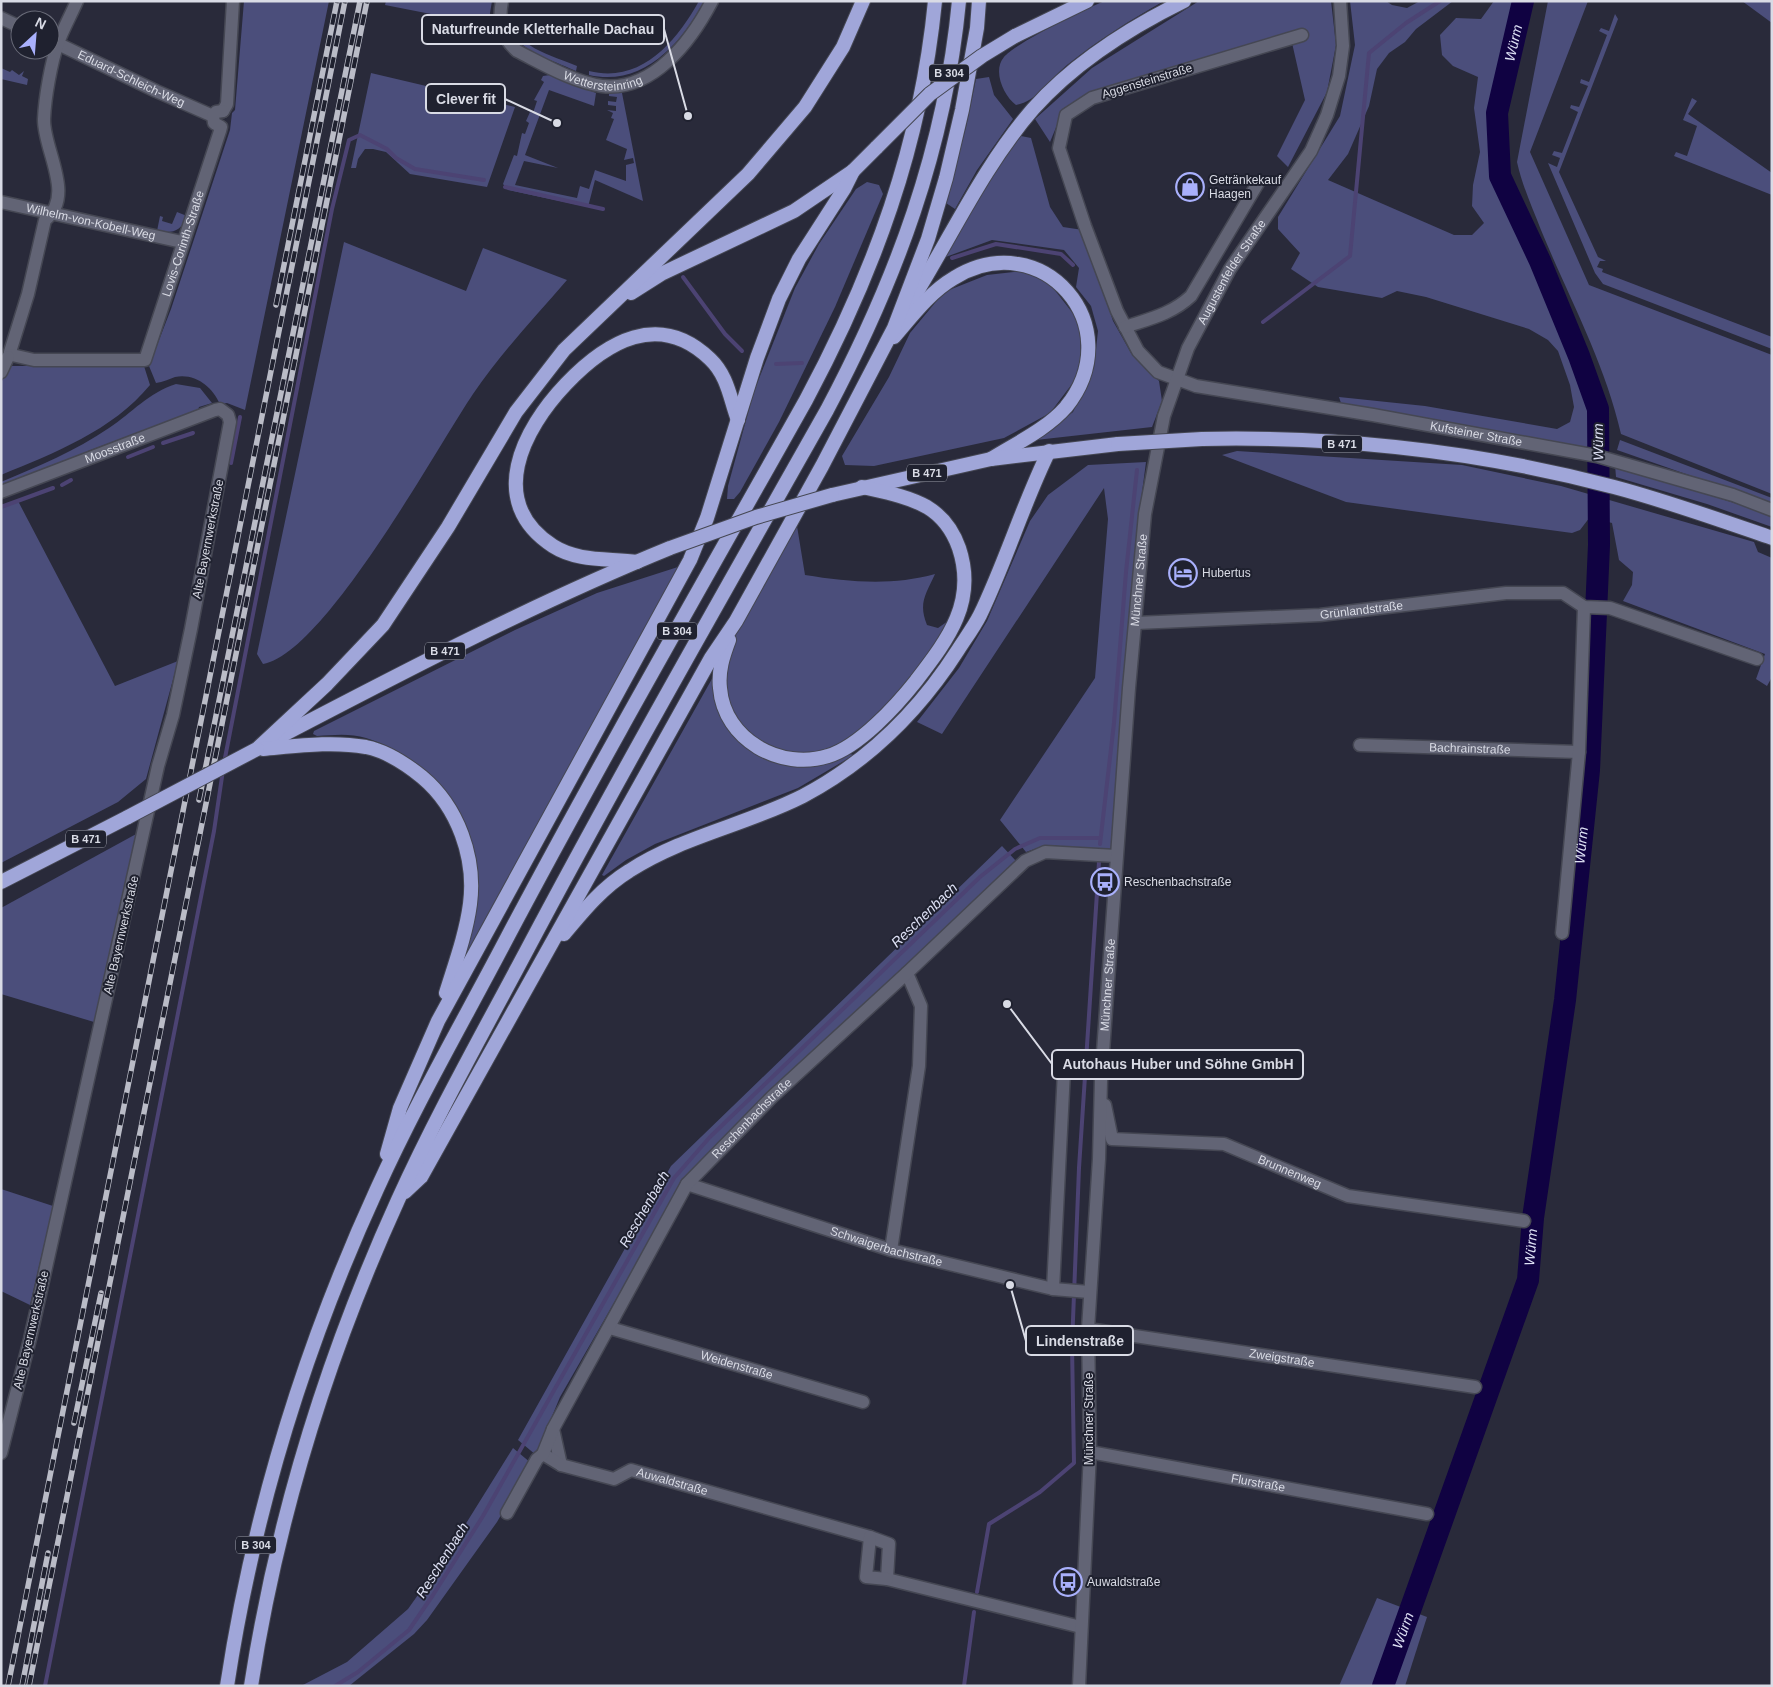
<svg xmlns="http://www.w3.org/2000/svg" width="1773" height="1687" font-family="Arial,sans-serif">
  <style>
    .green { fill: #4b4e7b }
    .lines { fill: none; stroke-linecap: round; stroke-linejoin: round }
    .stream { stroke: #4c4373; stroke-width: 4 }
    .river { stroke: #100242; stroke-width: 22 }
    .minor-casing { stroke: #454753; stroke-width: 15 }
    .trunk-casing { stroke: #454753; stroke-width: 16 }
    .minor { stroke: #626475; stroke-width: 12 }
    .trunk { stroke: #a0a6d9; stroke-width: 14 }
    .rail-casing { stroke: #babcc7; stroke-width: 5.5 }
    .rail { stroke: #1f212f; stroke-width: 4; stroke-dasharray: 11; stroke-linecap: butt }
    .trunk-bridge-casing { stroke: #454753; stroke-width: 16; stroke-linecap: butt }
    .trunk-bridge { stroke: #a0a6d9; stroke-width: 14 }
    .labels { text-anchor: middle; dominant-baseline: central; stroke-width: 4; stroke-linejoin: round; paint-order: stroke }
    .shield { fill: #1f212f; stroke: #a1a3ae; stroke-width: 1 }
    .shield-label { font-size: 11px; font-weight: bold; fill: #d9dbe5 }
    .street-label { font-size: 12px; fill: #d9dbe5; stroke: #1f212f }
    .poi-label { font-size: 12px; fill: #d9dbe5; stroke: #1f212f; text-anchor: start }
    .water-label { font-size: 14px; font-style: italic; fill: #dee1f5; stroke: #1f212f }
    .leader { fill: none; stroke: #d9dbe5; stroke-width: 2 }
    .callout-dot { fill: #d9dbe5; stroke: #1f212f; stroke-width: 2 }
    .callout { fill: #1f212f; stroke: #d9dbe5; stroke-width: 2 }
    .callout-label { font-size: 14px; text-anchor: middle; font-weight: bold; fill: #d9dbe5 }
  </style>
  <rect width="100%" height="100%" fill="#292a3a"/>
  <!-- green -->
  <g class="green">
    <path d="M244,1h85l-84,409 -18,-7 -7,1c-8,-17 -24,-31 -45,-27 -6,2 -12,5 -19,6l-7,-17 22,-57 59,-179 2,-17 3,-3z"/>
    <polygon points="386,1 492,1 490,13 492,26 385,5"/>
    <path d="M699,1h5c-23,44 -62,86 -115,74v-4c52,13 87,-29 110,-70z"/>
    <path d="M1105,1h59c-34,19 -67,40 -97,64 -17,14 -29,36 -51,40 -12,-9 -24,-34 -12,-48 12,-14 82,-49 101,-56z"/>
    <polygon points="1199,1 1331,1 1336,45 1327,92 1288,167 1277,156 1305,100 1290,34 1100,90 1064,108 1050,142 1035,119 1092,68"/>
    <polygon points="1350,1 1386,1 1392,5 1407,8 1420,1 1453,1 1416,29 1405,42 1389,53 1377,69 1369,106 1348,154 1328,180 1454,235 1472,235 1484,223 1472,206 1473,185 1480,152 1474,108 1478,77 1453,66 1442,55 1440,35 1456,18 1481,19 1494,1 1523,1 1497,113 1500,176 1540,261 1579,356 1598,409 1598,436 1580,453 1343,409 1339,397 1425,406 1557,429 1570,422 1574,407 1570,385 1558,351 1548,340 1529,329 1426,297 1397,291 1382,298 1318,287 1291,269 1300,253 1278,229 1278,217 1340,116 1355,45"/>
    <path d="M1548,1h40l-58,151 59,133 183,70v139l-151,-60c-16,-71 -52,-136 -80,-204 -9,-23 -19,-45 -24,-68z"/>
    <polygon points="1742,1 1772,1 1772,23"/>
    <path d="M506,14l5,1c1,32 41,40 66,51l-1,5c-28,-13 -68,-22 -70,-57z"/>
    <polygon points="1615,14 1618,19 1559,172 1598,257 1606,261 1600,261 1597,267 1603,269 1602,272 1772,337 1772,349 1603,284 1595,273 1548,163 1557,167 1560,158 1552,155 1554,151 1562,153 1578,112 1570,108 1571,105 1579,107 1588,86 1580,83 1581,79 1589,82 1607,35 1599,31 1601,28 1609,31"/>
    <polygon points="1,68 10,72 12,70 19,75 24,71 22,76 28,79 27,85 1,79"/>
    <polygon points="371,73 515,107 487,187 410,174 386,152 373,149 365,149 358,159 356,168 351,168"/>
    <polygon points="550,75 596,93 594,106 549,90 525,155 558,168 524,161 515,185 577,198 580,186 589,189 595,170 626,181 626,165 634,163 633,158 624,160 627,149 606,140 614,119 611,118 613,113 607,110 616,111 616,106 608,105 608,101 616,102 617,97 609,96 609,93 622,93 643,201 595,180 588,207 508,190 503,184 514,155 517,156 522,133 525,134 529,123 526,121 530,112 533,113 537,101 534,100 544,82 541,80 543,76"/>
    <polygon points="989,77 994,95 1013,119 977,170 955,209 946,203 966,127 976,79"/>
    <polygon points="1692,98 1697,101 1688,114 1772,173 1772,195 1674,156 1676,152 1687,156 1697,126 1683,120"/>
    <polygon points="1021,136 1031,138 1050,207 1063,227 1083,230 1113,321 1131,353 1159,381 1162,401 1152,427 1036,440 1073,412 1094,367 1098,331 1091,306 1076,287 1079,268 1064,250 992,240 943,258 994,171"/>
    <polygon points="867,182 879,185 883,194 835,307 779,422 740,492 734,499 727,499 728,486 754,391 795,288 819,244 856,189"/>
    <path d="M177,212l10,4c-6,15 -14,18 -30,15l3,-15 3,1 -1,4 10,3z"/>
    <path d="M344,242l122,49 17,-43 84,32c-32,37 -66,73 -94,114 -37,55 -149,260 -210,270l-6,-10z"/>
    <polygon points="1023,271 1050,284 1075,316 1080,332 1081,356 1075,380 1050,413 1004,438 874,466 845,465 842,456 889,377 910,333 944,292 987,275"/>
    <path d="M9,366h135l6,19c-38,46 -96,68 -149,90v-92z"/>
    <path d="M176,384l24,4 12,15 -13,4 -1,3 -110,41 -4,5 -52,20 -4,-1 -27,13v-6c38,-16 74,-31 108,-54 24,-16 39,-35 67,-44z"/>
    <polygon points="1620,440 1772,498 1772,504 1617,450"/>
    <polygon points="1237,451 1462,465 1561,486 1754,542 1758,552 1772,558 1772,677 1767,686 1756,679 1765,654 1623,601 1632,585 1633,572 1619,560 1612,523 1590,517 1580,530 1572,533 1346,502 1222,455"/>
    <polygon points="1146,462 1138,523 1113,850 1046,845 1026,852 1000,820 1095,678 1108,519 1104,488 942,734 917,722 959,668 987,621 1030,521 1048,495 1088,465"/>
    <polygon points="1615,465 1772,515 1772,527 1707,504 1616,477"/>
    <polygon points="18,501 115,686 178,661 146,779 118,802 1,863 1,508"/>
    <path d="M797,526l8,49c44,7 87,11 130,-1 -9,20 -17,29 -8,51l11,3 10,-7c-8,15 -16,32 -27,46 -36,46 -111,126 -171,69 -20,-20 -29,-43 -25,-72 3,-20 16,-39 26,-56 15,-27 31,-55 46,-82z"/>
    <path d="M681,566l-149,268 -70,130c3,-27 6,-55 8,-83 1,-10 5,-24 3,-34 -11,-52 -57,-94 -107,-109 -16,-5 -33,-3 -49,-2l-4,-2 1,-3 201,-101 82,-37z"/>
    <polygon points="713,677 719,707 770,760 846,753 854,755 798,788 655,844 626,860 604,876 602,875"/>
    <polygon points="138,833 94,1022 1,994 1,908"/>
    <polygon points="1002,846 1016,861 689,1172 560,1397 536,1455 518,1440 671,1166"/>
    <polygon points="1,1189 53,1206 30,1305 1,1291"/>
    <polygon points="513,1448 531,1463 497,1522 427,1620 414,1634 349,1686 301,1686 347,1662 408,1609 447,1554"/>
    <polygon points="1377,1598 1427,1617 1405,1686 1339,1686"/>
  </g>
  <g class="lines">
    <!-- stream -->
    <g class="stream">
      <polyline points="505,187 603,209"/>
      <polyline points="952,258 996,244 1061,254 1073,265"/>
      <polyline points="683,277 725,334 742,351"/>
      <polyline points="1263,322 1350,256 1369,53 1406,23 1440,1"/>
      <polyline points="776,364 802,363"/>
      <polyline points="163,443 193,433"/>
      <polyline points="128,457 153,447"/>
      <polyline points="231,463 240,417"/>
      <polyline points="62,485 71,480"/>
      <polyline points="1,507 53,488"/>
      <polyline points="224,763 332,209 349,140 360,135 387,149 396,158 415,169 484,180"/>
      <polyline points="1100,844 1114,723 1126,572 1137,470"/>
      <polyline points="977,1592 989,1524 1040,1492 1074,1463 1072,1345 1079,1168 1099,862"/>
      <polyline points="45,1686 214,831 223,770"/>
      <polyline points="335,1686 358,1672 409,1630 433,1595 483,1516 674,1178 710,1137 980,877 1015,849 1040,838 1100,838"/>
      <polyline points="964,1686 974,1612"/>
    </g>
    <!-- river -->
    <path class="river" id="s1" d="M1383,1686l145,-406 5,-62 32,-218 24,-230 10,-225 -1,-136 -19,-53 -39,-95 -40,-85 -3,-63 26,-112"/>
    <defs>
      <g id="minor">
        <path id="s2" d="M502,1c-4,20 -1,36 15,50 26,13 56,31 85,35 51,6 89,-45 110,-85"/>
        <polyline points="1,18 20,27"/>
        <path id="s3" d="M1302,35l-210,63 -26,17 -7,33 26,78 32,85 21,40 20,21 38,14 177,29 224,41 136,39 39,15"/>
        <path id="s4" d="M50,40l106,51 57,25"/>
        <polyline points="223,111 227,104 233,1"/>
        <path id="s5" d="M1,202l181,40"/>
        <path d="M1125,327c24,-8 47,-13 66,-31l67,-113"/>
        <path d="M10,352l18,-58 17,-74c31,-24 -2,-71 -1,-101 1,-22 7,-56 14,-76 5,-14 13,-28 19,-42"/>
        <path id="s6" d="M12,355l22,5h111l75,-229 1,-4 -7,-4 -1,-7 3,-4 7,-1"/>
        <polyline points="1,372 8,357"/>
        <path id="s7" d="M1,492l214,-82 5,-1 8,6 2,7 -39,207 -18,86 -15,51 -128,573 -29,114"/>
        <path id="s8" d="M1136,623l184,-8 186,-22h57l21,14 26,1 147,51"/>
        <path id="s9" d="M1360,745l219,7"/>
        <polyline points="1562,933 1579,752 1584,607"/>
        <path id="s10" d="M1105,1105l7,34 112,5 124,52 176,25"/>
        <path id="s11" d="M687,1184l204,66 162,39 36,3"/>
        <polyline points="891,1250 919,1066 921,1006 907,973"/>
        <polyline points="1053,1289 1064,1071"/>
        <path id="s12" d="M610,1328l253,74"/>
        <path id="s13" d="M1088,1329l387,58"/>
        <polyline points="553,1429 561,1465"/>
        <path id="s14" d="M1090,1452l337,62"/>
        <path id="s15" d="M543,1454l18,11 53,14 17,-9 239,67 19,7 -2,35 194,48"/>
        <path id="s16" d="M507,1513l30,-54 6,-5 10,-25 134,-245 85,-87 135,-124 118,-112 20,-9 71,4"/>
        <polyline points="870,1537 866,1577 887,1579"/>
        <path id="s17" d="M1079,1686l11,-234 -2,-123 11,-170 2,-79 28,-392 16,-174 19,-98 24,-68 42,-79 81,-118 16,-36 12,-39 4,-30 -3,-45"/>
      </g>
      <g id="trunk">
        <polyline points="1015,36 1087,1"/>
        <polyline points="631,293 661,274 794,211 853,171 877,147"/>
        <path d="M907,308c42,-66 74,-139 126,-199 41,-46 96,-81 151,-108"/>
        <path d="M894,337c18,-21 36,-45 60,-59 88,-54 177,48 112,129 -19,22 -51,37 -75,52"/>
        <path d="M1202,439c137,-3 279,13 412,48 53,14 106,33 158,51"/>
        <polyline points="832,495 991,459 1118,444"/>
        <path d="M637,562c-28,-4 -59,0 -84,-16 -68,-44 -30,-117 13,-162 40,-42 93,-74 144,-25 18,17 20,40 28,61"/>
        <path d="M729,640c-6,16 -11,31 -9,48 4,52 61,83 108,68 31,-9 69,-51 88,-75 32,-42 61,-79 43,-133 -6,-17 -17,-32 -32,-41 -20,-11 -43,-15 -65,-20"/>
        <path d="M275,739c130,-68 260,-136 395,-191"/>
        <polyline points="257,749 327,684 383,625 448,527 516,412 564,350 748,174 805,107 843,47 863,1"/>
        <path d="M263,749c34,-3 69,-8 103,-2 20,4 40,17 56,30 36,30 54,81 48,127 -4,30 -15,60 -24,89"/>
        <polyline points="1,882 128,817"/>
        <path d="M564,934c20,-24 39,-47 65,-63 54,-35 117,-46 174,-75 64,-34 116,-85 155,-146 7,-11 16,-23 22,-35 26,-54 43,-111 69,-164"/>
        <polyline points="387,1154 400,1108 438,1021 690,560 707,518 757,358 779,299 799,259 844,189 853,171"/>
        <polyline points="405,1192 421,1177 711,658 736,621 822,466 894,328 928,239 946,178 962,110 977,28 979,1"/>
        <path d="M227,1686c26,-171 78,-340 150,-497 39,-86 87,-169 131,-253 96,-181 198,-358 298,-536 68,-127 115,-255 129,-399"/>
        <path d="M251,1686c26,-168 77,-332 147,-486 39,-86 86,-169 130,-252 96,-181 198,-359 299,-538 69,-130 118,-261 132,-409"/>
      </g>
    </defs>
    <!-- minor casing -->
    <use href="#minor" class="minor-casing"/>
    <!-- trunk casing -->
    <use href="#trunk" class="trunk-casing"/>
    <!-- minor -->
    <use href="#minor" class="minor"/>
    <!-- trunk -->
    <use href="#trunk" class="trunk"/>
    <defs>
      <g id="rail">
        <polyline points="276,305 337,1"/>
        <polyline points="199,800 360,1"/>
        <polyline points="74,1423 101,1293"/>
        <polyline points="8,1686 345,1"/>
        <polyline points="22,1686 48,1553"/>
        <polyline points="29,1686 367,1"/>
      </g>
    </defs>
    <!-- rail casing -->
    <use href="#rail" class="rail-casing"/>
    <!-- rail -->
    <use href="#rail" class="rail"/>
    <defs>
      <g id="trunk-bridge">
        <polyline points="877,147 930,94 982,56 1015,36"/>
        <polyline points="1118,444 1202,439"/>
        <polyline points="670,548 756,517 832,495"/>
        <polyline points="128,817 257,749"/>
      </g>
    </defs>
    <!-- trunk-bridge casing -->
    <use href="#trunk-bridge" class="trunk-bridge-casing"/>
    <!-- trunk-bridge -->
    <use href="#trunk-bridge" class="trunk-bridge"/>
  </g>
  <!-- icons -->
  <defs>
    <symbol id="shop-ring" viewBox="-11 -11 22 22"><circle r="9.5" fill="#1f212f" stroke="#a9b0fc" stroke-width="1.5"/><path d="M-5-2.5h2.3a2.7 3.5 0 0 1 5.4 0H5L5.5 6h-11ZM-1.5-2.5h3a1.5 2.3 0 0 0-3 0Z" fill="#a9b0fc"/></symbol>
    <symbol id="hotel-ring" viewBox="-11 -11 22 22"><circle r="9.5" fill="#1f212f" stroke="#a9b0fc" stroke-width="1.5"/><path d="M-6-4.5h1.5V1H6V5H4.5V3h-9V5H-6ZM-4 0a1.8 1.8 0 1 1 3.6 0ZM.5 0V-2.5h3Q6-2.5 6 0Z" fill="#a9b0fc"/></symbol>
    <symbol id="bus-ring" viewBox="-11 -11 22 22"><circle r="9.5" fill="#1f212f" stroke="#a9b0fc" stroke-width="1.5"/><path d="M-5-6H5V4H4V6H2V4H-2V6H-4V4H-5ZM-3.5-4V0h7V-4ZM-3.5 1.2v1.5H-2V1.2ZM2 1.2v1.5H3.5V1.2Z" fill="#a9b0fc"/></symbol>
  </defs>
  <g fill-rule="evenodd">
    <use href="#shop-ring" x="1174" y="171" width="32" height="32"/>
    <use href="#hotel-ring" x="1167" y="557" width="32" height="32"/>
    <use href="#bus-ring" x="1089" y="866" width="32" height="32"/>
    <use href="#bus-ring" x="1052" y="1566" width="32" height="32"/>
  </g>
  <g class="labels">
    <!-- shield labels -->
    <g class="shield">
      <rect x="929" y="64.5" width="40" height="17" rx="4"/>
      <rect x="1322" y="435.5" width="40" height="17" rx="4"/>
      <rect x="907" y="464.5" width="40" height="17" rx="4"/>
      <rect x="657" y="622.5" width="40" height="17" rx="4"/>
      <rect x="425" y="642.5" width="40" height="17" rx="4"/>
      <rect x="66" y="830.5" width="40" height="17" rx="4"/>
      <rect x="236" y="1536.5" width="40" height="17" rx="4"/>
    </g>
    <g class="shield-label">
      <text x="949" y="73">B 304</text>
      <text x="1342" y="444">B 471</text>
      <text x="927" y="473">B 471</text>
      <text x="677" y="631">B 304</text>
      <text x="445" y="651">B 471</text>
      <text x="86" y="839">B 471</text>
      <text x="256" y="1545">B 304</text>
    </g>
    <!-- street labels -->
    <g class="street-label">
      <text stroke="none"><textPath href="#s2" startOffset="148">Wettersteinring</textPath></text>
      <text stroke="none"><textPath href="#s4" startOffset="90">Eduard-Schleich-Weg</textPath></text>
      <text transform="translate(1147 81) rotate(-17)">Aggensteinstraße</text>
      <text stroke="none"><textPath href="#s5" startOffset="92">Wilhelm-von-Kobell-Weg</textPath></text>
      <text stroke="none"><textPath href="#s6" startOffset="256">Lovis-Corinth-Straße</textPath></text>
      <text stroke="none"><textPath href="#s17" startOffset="1434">Augustenfelder Straße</textPath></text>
      <text stroke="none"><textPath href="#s3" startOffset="856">Kufsteiner Straße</textPath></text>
      <text stroke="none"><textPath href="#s7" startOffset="122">Moosstraße</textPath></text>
      <text transform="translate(208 539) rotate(-79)">Alte Bayernwerkstraße</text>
      <text stroke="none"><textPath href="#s17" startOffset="1108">Münchner Straße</textPath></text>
      <text stroke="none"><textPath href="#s8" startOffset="226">Grünlandstraße</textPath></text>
      <text stroke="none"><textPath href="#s9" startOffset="110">Bachrainstraße</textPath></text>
      <text transform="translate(121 935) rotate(-77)">Alte Bayernwerkstraße</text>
      <text stroke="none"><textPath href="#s17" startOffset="702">Münchner Straße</textPath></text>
      <text stroke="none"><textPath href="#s16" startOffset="468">Reschenbachstraße</textPath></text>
      <text stroke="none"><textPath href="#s10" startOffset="218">Brunnenweg</textPath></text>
      <text stroke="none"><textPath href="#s11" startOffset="209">Schwaigerbachstraße</textPath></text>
      <text transform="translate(31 1330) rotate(-77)">Alte Bayernwerkstraße</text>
      <text stroke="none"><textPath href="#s13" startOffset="196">Zweigstraße</textPath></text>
      <text stroke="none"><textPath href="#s12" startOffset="132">Weidenstraße</textPath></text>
      <text transform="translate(1089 1419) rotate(-90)">Münchner Straße</text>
      <text stroke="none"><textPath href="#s15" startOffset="138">Auwaldstraße</textPath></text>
      <text stroke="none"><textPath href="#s14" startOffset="171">Flurstraße</textPath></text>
    </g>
    <!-- poi labels -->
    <g class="poi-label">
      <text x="1209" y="180">Getränkekauf<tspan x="1209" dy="14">Haagen</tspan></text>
      <text x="1202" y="573">Hubertus</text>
      <text x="1124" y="882">Reschenbachstraße</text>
      <text x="1087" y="1582">Auwaldstraße</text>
    </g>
    <!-- water labels -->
    <g class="water-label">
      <text stroke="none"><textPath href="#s1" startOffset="1694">Würm</textPath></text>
      <text transform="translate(1598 442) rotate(-91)">Würm</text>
      <text stroke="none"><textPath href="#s1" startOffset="869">Würm</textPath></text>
      <text transform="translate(924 915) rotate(-44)">Reschenbach</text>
      <text transform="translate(644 1209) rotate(-60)">Reschenbach</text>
      <text stroke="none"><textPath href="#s1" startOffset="464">Würm</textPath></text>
      <text transform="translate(442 1560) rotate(-58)">Reschenbach</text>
      <text stroke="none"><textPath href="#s1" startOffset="59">Würm</textPath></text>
    </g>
  </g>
  <!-- callouts -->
  <path class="leader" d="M688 116L664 29M557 123L505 99M1007 1004L1052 1064M1010 1285L1026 1341"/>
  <g class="callout-dot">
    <circle cx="688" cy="116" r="5"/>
    <circle cx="557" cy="123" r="5"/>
    <circle cx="1007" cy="1004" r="5"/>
    <circle cx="1010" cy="1285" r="5"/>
  </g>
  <g class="callout">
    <rect x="422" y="15" width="242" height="29" rx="5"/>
    <rect x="426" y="84" width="79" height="29" rx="5"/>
    <rect x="1052" y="1050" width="251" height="29" rx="5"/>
    <rect x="1026" y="1326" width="107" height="29" rx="5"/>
  </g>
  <g class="callout-label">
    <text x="543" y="34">Naturfreunde Kletterhalle Dachau</text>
    <text x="466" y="104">Clever fit</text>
    <text x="1178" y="1069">Autohaus Huber und Söhne GmbH</text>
    <text x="1080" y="1346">Lindenstraße</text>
  </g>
  <!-- border -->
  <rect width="1773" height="1687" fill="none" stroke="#d9dbe5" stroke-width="5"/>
  <!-- north arrow -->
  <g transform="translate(35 35) rotate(26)"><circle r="24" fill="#1f212f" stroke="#696b78"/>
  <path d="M0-4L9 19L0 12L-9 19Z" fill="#a9b0fc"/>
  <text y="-8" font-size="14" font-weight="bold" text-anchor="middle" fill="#d9dbe5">N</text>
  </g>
</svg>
